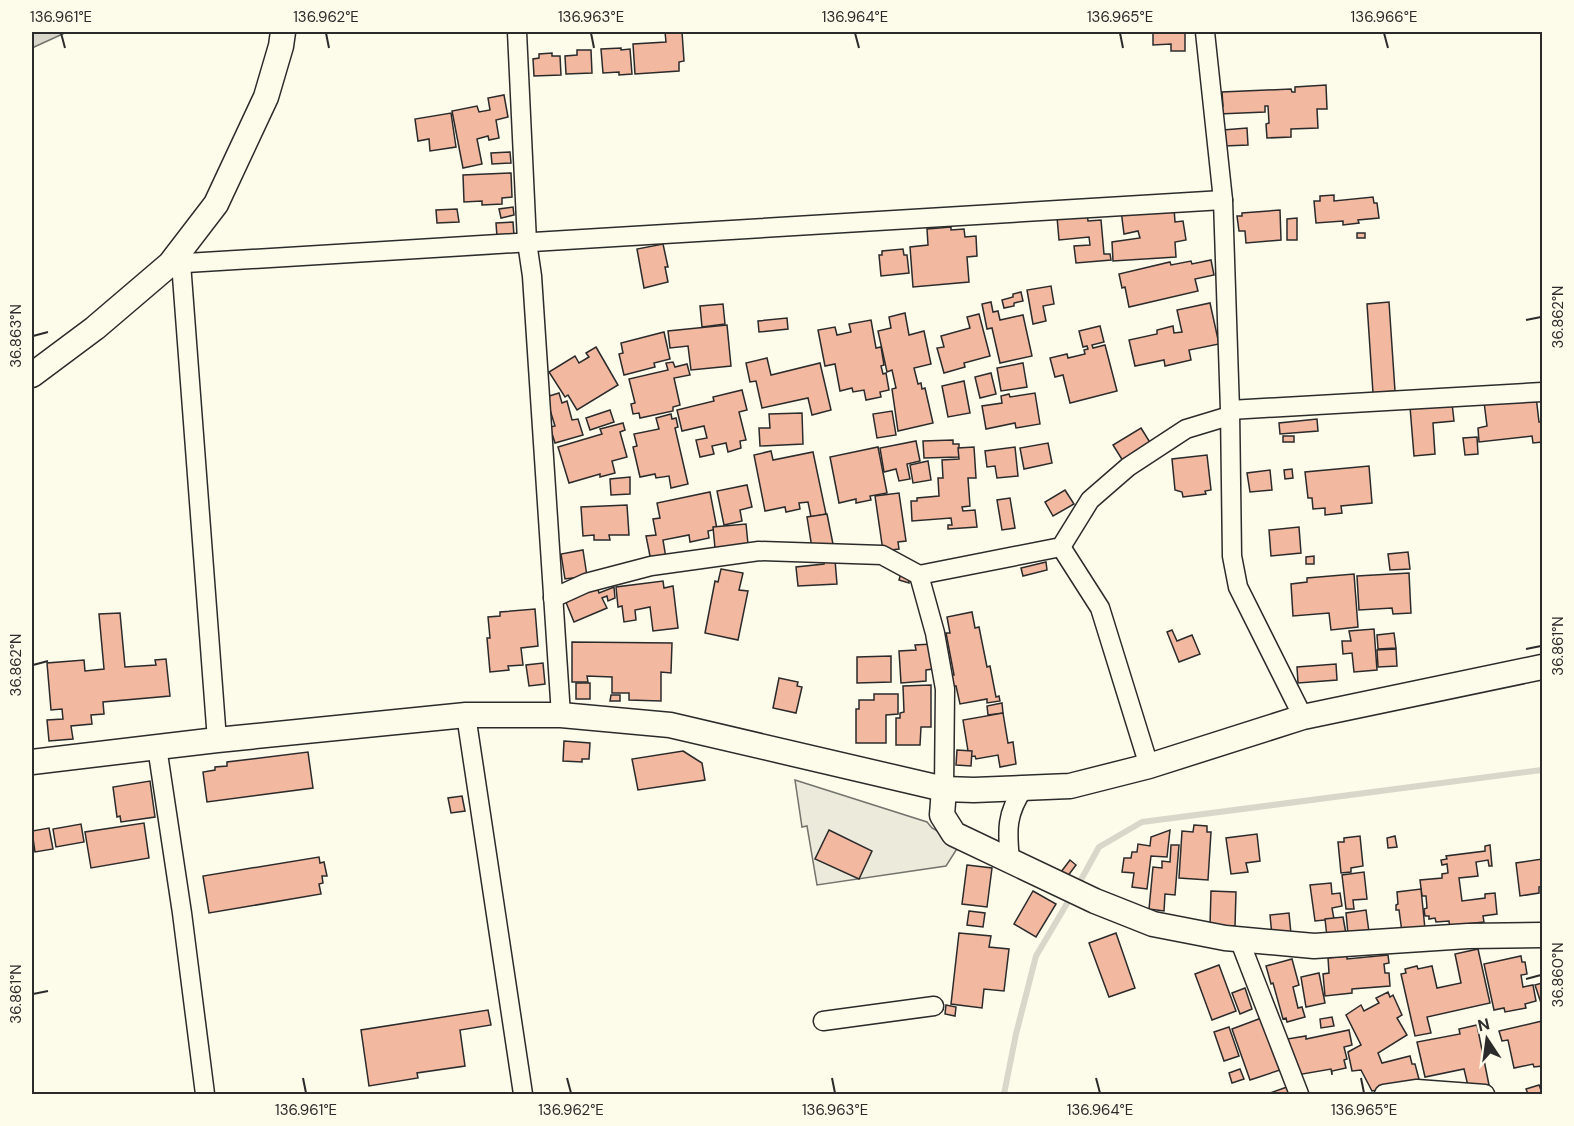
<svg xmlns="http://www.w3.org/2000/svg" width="1574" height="1126" font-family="'DM Sans',sans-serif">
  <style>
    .parking { fill: #eceadb; stroke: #74746e; stroke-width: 1.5 }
    .water { fill: #d8d7c9; stroke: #74746e; stroke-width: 1.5 }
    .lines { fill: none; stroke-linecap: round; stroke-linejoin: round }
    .stream { stroke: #d8d7c9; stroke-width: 6 }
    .building { fill: #f2b8a0; stroke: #2b2b2b; stroke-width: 1.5 }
    .street-casing { stroke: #2b2b2b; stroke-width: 21 }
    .secondary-casing { stroke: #2b2b2b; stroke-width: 27 }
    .street { stroke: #fdfbea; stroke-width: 18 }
    .secondary { stroke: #fdfbea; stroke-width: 24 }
    .ticks { fill: none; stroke: #2b2b2b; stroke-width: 2 }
    .neatline { fill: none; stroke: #2b2b2b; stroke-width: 2 }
    .ticks-label { font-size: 15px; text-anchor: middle; fill: #2b2b2b }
  </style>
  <rect width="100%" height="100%" fill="#fdfbea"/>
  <!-- parking -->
  <polygon class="parking" points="795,780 927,822 932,828 960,844 946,866 817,885 807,826 802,827"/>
  <!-- water -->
  <polygon class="water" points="32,32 67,32 32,48"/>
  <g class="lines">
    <!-- stream -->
    <g class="stream">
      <polyline points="1077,887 1099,847 1142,822 1542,770"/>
      <polyline points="1004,1094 1016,1034 1036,956 1072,895"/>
    </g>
  </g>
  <!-- building -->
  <g class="building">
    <polygon points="665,32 682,32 684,61 679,62 679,71 635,74 633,44 666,42"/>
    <polygon points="1153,32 1185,32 1185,51 1171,51 1171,44 1153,45"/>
    <polygon points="621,48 621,50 630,49 632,74 619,75 619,72 603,73 601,49"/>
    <polygon points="577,50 591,50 592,73 566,74 565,56 577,55"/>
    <polygon points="552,53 552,56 560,56 561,75 534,76 533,59 539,58 539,54"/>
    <polygon points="1326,85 1327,109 1317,109 1318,128 1291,129 1291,137 1267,138 1266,124 1269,123 1268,106 1265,106 1265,112 1219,114 1219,106 1223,106 1222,92 1291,89 1292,92 1295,92 1295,87"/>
    <polygon points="504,95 508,117 496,120 499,138 489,140 488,136 477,139 482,164 463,168 452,111 477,106 479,112 490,110 488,98"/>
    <polygon points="451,113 456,147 430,151 429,139 418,141 415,119"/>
    <polygon points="1247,128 1248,145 1224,146 1223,130"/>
    <polygon points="510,152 511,163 492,164 491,153"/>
    <polygon points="511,173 512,197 502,198 502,204 482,205 482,201 464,202 463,175"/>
    <polygon points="1334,195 1334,201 1373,197 1374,203 1377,203 1379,218 1358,220 1359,223 1343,225 1343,221 1316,223 1314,201 1320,201 1320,196"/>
    <polygon points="513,207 514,215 501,218 499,209"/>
    <polygon points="1174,208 1175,222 1183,221 1186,240 1175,242 1176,257 1113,261 1112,242 1140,238 1138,231 1124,234 1121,210"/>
    <polygon points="457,209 459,222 437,223 436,210"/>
    <polygon points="1280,210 1281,240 1246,243 1245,231 1239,231 1237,216 1242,216 1242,213"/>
    <polygon points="1087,214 1088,221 1101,220 1104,254 1110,254 1111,260 1076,263 1074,246 1090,245 1089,237 1059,240 1057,217"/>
    <polygon points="1297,218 1297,240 1287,240 1287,219"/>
    <polygon points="513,222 514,236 497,237 496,223"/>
    <polygon points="951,227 951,230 964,229 965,237 976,236 977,256 967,257 969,282 913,287 910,247 928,245 927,229"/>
    <rect x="1357" y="233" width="8" height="5"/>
    <polygon points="663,244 668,267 665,267 668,282 644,288 637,249"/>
    <polygon points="903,249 904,255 907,255 909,273 881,276 879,255 882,255 882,251"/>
    <polygon points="1211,260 1214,275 1195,279 1198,291 1129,307 1125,287 1122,288 1119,274 1170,262 1171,265 1191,261 1192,264"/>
    <polygon points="1051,286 1054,304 1043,306 1046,321 1033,324 1027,290"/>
    <polygon points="1021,292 1023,301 1014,303 1014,306 1004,308 1002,300 1013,297 1013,294"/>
    <polygon points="991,302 993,312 998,311 1000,320 1023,315 1032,356 1000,363 992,328 987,329 982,304"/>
    <polygon points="1389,302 1395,391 1373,393 1367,304"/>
    <polygon points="1210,303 1219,344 1189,350 1191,360 1165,366 1164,360 1135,366 1129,340 1157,334 1157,330 1173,326 1174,333 1182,332 1177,310"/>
    <polygon points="723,304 725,324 702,327 700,306"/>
    <polygon points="905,313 909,335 924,331 931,364 914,368 918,384 921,383 922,389 925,388 933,423 898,431 892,389 896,388 892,370 887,372 878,331 891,328 889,317"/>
    <polygon points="979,314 990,356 964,363 965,367 944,373 937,348 944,347 941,336 970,328 967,317"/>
    <polygon points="787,318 788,329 759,332 758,321"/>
    <polygon points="871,320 876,348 881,347 884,365 881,366 883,374 886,373 889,390 880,392 881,397 866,400 864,390 853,392 852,388 840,391 835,364 825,366 818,330 835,327 837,335 851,332 849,324"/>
    <polygon points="727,325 731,366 691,370 688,346 670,348 668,331"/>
    <polygon points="1100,326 1104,342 1092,345 1093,348 1105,345 1117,391 1070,403 1063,375 1055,377 1050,358 1067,354 1068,358 1085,354 1084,350 1088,349 1087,346 1083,347 1079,331"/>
    <polygon points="664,332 670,359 654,363 655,367 624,375 619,354 623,353 621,343"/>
    <polygon points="596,347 618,385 577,410 568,395 565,397 549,372 575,356 579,363 589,357 586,353"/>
    <polygon points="767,358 771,375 820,363 831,410 812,415 808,398 762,408 756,381 750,382 746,363"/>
    <polygon points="673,362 675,367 687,364 690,375 674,378 680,405 673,407 673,411 640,418 639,413 633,414 631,404 635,403 629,379 668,370 666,363"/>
    <polygon points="1023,363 1027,387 1001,391 997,368"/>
    <polygon points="991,373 996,394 980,398 975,377"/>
    <polygon points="964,381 970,413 948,417 942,386"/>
    <polygon points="742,390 747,410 739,412 746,440 740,441 741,448 728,452 726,443 712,446 714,454 700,457 696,440 707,438 704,426 682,431 677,410 714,401 713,397"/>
    <polygon points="559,393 562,403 567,401 572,420 578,419 583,435 555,443 550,427 555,426 546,397"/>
    <polygon points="1035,393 1040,424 1016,428 1015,423 986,429 982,406 1002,403 1001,396 1009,394 1010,397"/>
    <polygon points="1536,396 1539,422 1542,422 1542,442 1533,443 1532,436 1479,442 1478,428 1487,426 1484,402"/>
    <polygon points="1452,403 1454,421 1433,423 1435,454 1414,456 1410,407"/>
    <polygon points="610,410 614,422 590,430 586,418"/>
    <polygon points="892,411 896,435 877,438 873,414"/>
    <polygon points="802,413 803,444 760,446 759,428 770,428 769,414"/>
    <polygon points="671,414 672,419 676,418 678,427 675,428 688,484 671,488 669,476 656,478 655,474 640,477 633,447 637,446 634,434 659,429 656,418"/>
    <polygon points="1317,419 1318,431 1280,434 1279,423"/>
    <polygon points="623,423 625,430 620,432 627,457 612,461 615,473 600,477 600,474 569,483 558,447 602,434 600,429"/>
    <polygon points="1141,428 1151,444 1123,461 1113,445"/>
    <rect x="1283" y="436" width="11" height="6"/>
    <polygon points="1477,437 1478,454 1465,455 1463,438"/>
    <polygon points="953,440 953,444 959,444 959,457 924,458 923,441"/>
    <polygon points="916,441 920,461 907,464 910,479 899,481 896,469 884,472 880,448"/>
    <polygon points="1048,443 1052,463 1024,469 1020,448"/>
    <polygon points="878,447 887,493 870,496 871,500 856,503 856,499 839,503 830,457"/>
    <polygon points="974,447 976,478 968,478 970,506 962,507 963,511 975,510 977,527 948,529 948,525 952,525 951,518 912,521 911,501 917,501 917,498 939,496 938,478 943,478 942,460 959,459 958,448"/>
    <polygon points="1015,447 1018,476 997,478 995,466 987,467 985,451"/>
    <polygon points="771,451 773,460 813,452 826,514 811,517 808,502 799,503 800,509 786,512 785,507 765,511 754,455"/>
    <polygon points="1207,455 1211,490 1205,491 1206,494 1183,497 1182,492 1175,490 1172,459"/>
    <polygon points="928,461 931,480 913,483 910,465"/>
    <polygon points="1369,466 1372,503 1341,506 1342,513 1325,515 1325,508 1313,509 1312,498 1308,498 1305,472"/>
    <polygon points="1292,469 1293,478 1285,479 1284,470"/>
    <polygon points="1270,470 1272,490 1250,492 1247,473"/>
    <polygon points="630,477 630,494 611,495 610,479"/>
    <polygon points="747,485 752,507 740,510 742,521 724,525 717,491"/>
    <polygon points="1065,490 1074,504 1053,516 1045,502"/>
    <polygon points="710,492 717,529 708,531 709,538 690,542 689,535 663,540 666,558 651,561 646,536 656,535 653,519 660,518 657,503"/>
    <polygon points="899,493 906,541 898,542 899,549 883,551 875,496"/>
    <polygon points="1010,498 1015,528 1002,530 997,500"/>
    <polygon points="627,505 629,535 609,535 610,540 594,540 594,535 583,536 581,507"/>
    <polygon points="827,514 833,544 812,548 807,517"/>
    <polygon points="746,524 748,544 715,548 713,527"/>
    <polygon points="1299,527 1301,553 1271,556 1269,530"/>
    <polygon points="583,550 587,576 565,579 561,554"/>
    <polygon points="1408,552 1410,569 1390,570 1388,554"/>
    <polygon points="1314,556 1314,564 1306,564 1306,557"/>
    <polygon points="824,560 835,560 837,584 798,586 796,567 824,564"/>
    <polygon points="1046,562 1047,570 1023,576 1021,568"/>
    <polygon points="721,569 743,573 739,590 748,591 738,640 705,633 715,581 718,582"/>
    <polygon points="901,573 909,578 909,583 899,580"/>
    <polygon points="1409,573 1411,613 1393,614 1392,608 1359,610 1357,576"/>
    <polygon points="1354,574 1358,627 1331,630 1329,613 1293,616 1291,584 1307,582 1307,578"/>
    <polygon points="663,581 664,588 673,586 678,628 653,631 650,607 635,610 636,620 624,622 622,606 618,607 616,587"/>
    <polygon points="597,587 599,593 614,587 615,598 608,601 607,596 602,598 607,608 574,622 565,600"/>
    <polygon points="535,609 538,646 521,648 523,665 508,666 509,670 490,672 487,638 490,638 488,617 500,616 500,612"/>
    <polygon points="972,612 975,628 979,627 987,667 990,666 996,697 999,696 1000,701 987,703 987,699 960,704 956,686 952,687 950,676 954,675 946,633 950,633 947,617"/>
    <polygon points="120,613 125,667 156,665 155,660 166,659 170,696 103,702 104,714 91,715 92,724 71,726 73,739 49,741 47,720 63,719 62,709 51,710 47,663 84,660 85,671 104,669 99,614"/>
    <polygon points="1374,629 1377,670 1354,672 1352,653 1343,654 1342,641 1351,641 1349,631"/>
    <polygon points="1172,630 1177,641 1192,635 1200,654 1179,662 1167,632"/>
    <polygon points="1394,633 1396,648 1378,649 1377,635"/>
    <polygon points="572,642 672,643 671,673 661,672 661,701 629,700 629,693 612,693 612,677 587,676 588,682 572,682"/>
    <polygon points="932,644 933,669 926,670 926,681 901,683 899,651 916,650 915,645"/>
    <polygon points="1396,649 1397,666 1378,667 1377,650"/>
    <polygon points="891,656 891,682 857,683 857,657"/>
    <polygon points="543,663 545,684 529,686 526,665"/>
    <polygon points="1336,664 1337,680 1298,683 1297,667"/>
    <polygon points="779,678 798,682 797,686 802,687 796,713 773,708"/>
    <rect x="576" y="683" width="14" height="16"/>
    <polygon points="931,685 931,727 921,727 920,745 896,745 896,718 900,718 900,713 904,712 903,686"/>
    <polygon points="874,694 898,694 898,714 886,715 886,743 856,743 856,709 859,709 859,700 874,700"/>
    <polygon points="611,695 620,695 620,701 610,701"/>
    <polygon points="1002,703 1003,713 988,715 987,706"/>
    <polygon points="1003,713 1008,743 1013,742 1016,764 1000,767 998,755 976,759 975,756 969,757 963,720"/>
    <polygon points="564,741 590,743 589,759 582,759 582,762 563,761"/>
    <polygon points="957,750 972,751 971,766 956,765"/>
    <polygon points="683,751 702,763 705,780 638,790 632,759"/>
    <polygon points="308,752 313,788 207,802 203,772 215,770 215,767 227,766 227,762"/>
    <polygon points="150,781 155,817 121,822 120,816 117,817 113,787"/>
    <polygon points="462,796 465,811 451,813 448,798"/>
    <polygon points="144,823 149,858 91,868 85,832"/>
    <polygon points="81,824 84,842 56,847 53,829"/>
    <polygon points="1194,825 1207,826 1207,832 1211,832 1208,880 1179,878 1182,831 1193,832"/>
    <polygon points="49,828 53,849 35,852 32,831"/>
    <polygon points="829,830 872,851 859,879 815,859"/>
    <polygon points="1170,830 1167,857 1151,856 1147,889 1132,887 1134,873 1122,872 1124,858 1131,858 1132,852 1137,852 1138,844 1150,846 1151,837"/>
    <polygon points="1257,834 1260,861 1246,863 1248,872 1231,874 1226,838"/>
    <polygon points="1360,836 1363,866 1351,868 1351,872 1341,873 1338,842 1344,842 1344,838"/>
    <polygon points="1395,836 1397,847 1388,848 1387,838"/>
    <polygon points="1171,845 1179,845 1175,895 1165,894 1164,911 1149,909 1153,867 1162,868 1162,861 1170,862"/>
    <polygon points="1490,845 1492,866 1489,866 1488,860 1476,862 1478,876 1459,878 1462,901 1485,898 1485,894 1495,893 1497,914 1483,916 1484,922 1465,924 1450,930 1449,921 1436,922 1435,918 1429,919 1429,916 1425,916 1424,909 1427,908 1426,896 1422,896 1420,880 1442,878 1442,874 1448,873 1447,864 1442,865 1441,860 1447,859 1446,856 1485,851 1485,846"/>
    <polygon points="319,857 320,863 324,862 327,876 322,876 323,883 319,884 321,894 209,913 203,876"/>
    <polygon points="1542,859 1542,886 1539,887 1539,893 1520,896 1516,863"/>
    <polygon points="1070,860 1076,865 1067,877 1061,872"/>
    <polygon points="967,865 992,868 987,907 962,904"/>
    <polygon points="1364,872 1367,899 1353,900 1354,909 1346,909 1342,875"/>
    <polygon points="1331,883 1332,894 1340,893 1342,906 1332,908 1334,919 1315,921 1310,885"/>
    <polygon points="1421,889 1425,929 1402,932 1399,910 1396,910 1396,905 1398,904 1397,892"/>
    <polygon points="1033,891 1056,904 1036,937 1014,924"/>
    <polygon points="1211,891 1236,892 1235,926 1210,925"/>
    <polygon points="1366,910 1369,932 1348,934 1346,913"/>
    <polygon points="969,911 985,913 983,927 967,925"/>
    <polygon points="1289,913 1291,934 1272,936 1270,915"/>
    <polygon points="1343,917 1346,934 1327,937 1325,919"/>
    <polygon points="959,933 991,936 989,947 1009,949 1004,991 984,989 982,1008 951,1004"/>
    <polygon points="1116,933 1135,988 1109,997 1089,943"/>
    <polygon points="1478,949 1490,1003 1427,1017 1431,1033 1415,1036 1401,974 1406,973 1405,969 1417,966 1418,969 1432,966 1437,988 1461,983 1455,954"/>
    <polygon points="1388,955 1389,963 1384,964 1385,973 1389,973 1390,986 1352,989 1352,993 1325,996 1323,974 1329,973 1328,958 1347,956 1347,959"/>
    <polygon points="1521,956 1522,962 1525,962 1527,974 1521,975 1523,987 1533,985 1536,1001 1525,1004 1526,1008 1505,1012 1504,1008 1494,1010 1484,964"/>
    <polygon points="1292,959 1299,985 1293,987 1298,1008 1302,1007 1305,1017 1287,1022 1286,1018 1283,1019 1273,983 1271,984 1266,966"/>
    <polygon points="1219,965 1236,1011 1212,1020 1195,974"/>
    <polygon points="1319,973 1325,1003 1306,1007 1301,977"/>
    <polygon points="1542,983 1542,1006 1535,985"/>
    <polygon points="1245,988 1252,1009 1240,1014 1232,993"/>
    <polygon points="1388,992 1390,997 1393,995 1402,1015 1397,1018 1407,1035 1378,1053 1382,1063 1410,1056 1412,1064 1415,1064 1420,1083 1372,1091 1361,1070 1352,1071 1348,1052 1361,1045 1346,1015 1361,1005 1364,1011 1379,1003 1376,998"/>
    <polygon points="946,1005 956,1007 955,1016 945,1014"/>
    <polygon points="488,1010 491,1025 460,1030 465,1066 417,1073 418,1078 369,1086 361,1030"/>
    <polygon points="1264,1017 1283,1069 1250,1080 1232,1029"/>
    <polygon points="1332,1017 1334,1026 1321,1028 1320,1019"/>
    <polygon points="1542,1021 1542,1066 1534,1067 1533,1064 1514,1068 1508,1040 1502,1041 1499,1031"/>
    <polygon points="1477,1025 1489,1085 1473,1088 1468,1086 1464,1069 1425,1077 1417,1042 1460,1034 1459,1029"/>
    <polygon points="1229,1027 1239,1056 1224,1061 1214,1032"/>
    <polygon points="1349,1030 1352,1045 1344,1047 1347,1059 1344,1060 1346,1068 1332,1071 1332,1075 1331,1069 1297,1075 1287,1039 1306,1036 1306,1039"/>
    <polygon points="1240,1069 1244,1079 1232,1083 1229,1073"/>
    <polygon points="1539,1085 1541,1090 1542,1089 1542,1094 1528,1094 1526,1089"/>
    <polygon points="1287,1087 1290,1094 1267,1094"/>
  </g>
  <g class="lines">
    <defs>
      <g id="street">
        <polyline points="517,32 527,242 532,276 561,715"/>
        <polyline points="1205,32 1223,200 1230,410 1232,556 1238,587 1303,717"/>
        <polyline points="181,263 217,740"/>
        <polyline points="170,264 1223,200"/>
        <polyline points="1230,410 1542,392"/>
        <polyline points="1061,547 1100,608 1149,766"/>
        <polyline points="919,575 935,633 945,689 944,789"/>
        <polyline points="553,598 586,583 651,566 759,551 882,555 919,575 1061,547 1090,500 1128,467 1186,429 1229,416"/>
        <polyline points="466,715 523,1094"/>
        <polyline points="157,747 182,913 205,1094"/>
        <path d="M1010,860c-3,-29 -4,-47 14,-72"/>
        <polyline points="1239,939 1299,1094"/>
        <polyline points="823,1021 934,1006"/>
        <polyline points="1384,1094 1417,1089 1485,1094"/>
      </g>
      <g id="secondary">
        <polyline points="32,375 95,328 170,264 216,204 266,97 281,46 283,32"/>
        <polyline points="32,762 217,740 466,715 561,715 670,725 944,789 974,790 1070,786 1149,766 1303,717 1542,667"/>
        <polyline points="944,789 942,815 954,834 1095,901 1153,924 1225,938 1314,946 1468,936 1542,935"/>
      </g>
    </defs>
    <!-- street casing -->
    <use href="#street" class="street-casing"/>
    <!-- secondary casing -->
    <use href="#secondary" class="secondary-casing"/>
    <!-- street -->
    <use href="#street" class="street"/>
    <!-- secondary -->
    <use href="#secondary" class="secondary"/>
  </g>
  <!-- ticks -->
  <path class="ticks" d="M61,33l4,15M326,33l3,15M591,33l3,15M855,33l4,15M1120,33l3,15M1384,33l4,15M1526,320l15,-3M33,336l15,-4M1526,649l15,-3M33,665l15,-4M1526,979l15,-4M33,994l15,-3M303,1078l3,15M567,1078l4,15M832,1078l3,15M1096,1078l4,15M1361,1078l3,15"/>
  <!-- border -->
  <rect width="1574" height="1126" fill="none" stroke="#fdfbea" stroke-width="66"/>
  <!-- north arrow -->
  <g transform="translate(1487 1039) rotate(347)" stroke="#fdfbea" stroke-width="4.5" paint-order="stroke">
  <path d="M0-4.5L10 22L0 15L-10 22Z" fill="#2b2b2b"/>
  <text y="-9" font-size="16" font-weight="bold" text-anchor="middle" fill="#2b2b2b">N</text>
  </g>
  <rect x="33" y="33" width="1508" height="1060" class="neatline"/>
  <g class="ticks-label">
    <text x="61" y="22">136.961°E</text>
    <text x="326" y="22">136.962°E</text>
    <text x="591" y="22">136.963°E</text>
    <text x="855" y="22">136.964°E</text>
    <text x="1120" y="22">136.965°E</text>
    <text x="1384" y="22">136.966°E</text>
    <text transform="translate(1558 317) rotate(-90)" y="5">36.862°N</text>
    <text transform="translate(16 336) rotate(-90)" y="5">36.863°N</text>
    <text transform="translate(1558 646) rotate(-90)" y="5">36.861°N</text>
    <text transform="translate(16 665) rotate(-90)" y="5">36.862°N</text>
    <text transform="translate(1558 975) rotate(-90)" y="5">36.860°N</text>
    <text transform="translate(16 994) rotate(-90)" y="5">36.861°N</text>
    <text x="306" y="1115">136.961°E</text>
    <text x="571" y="1115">136.962°E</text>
    <text x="835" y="1115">136.963°E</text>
    <text x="1100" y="1115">136.964°E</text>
    <text x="1364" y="1115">136.965°E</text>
  </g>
</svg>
